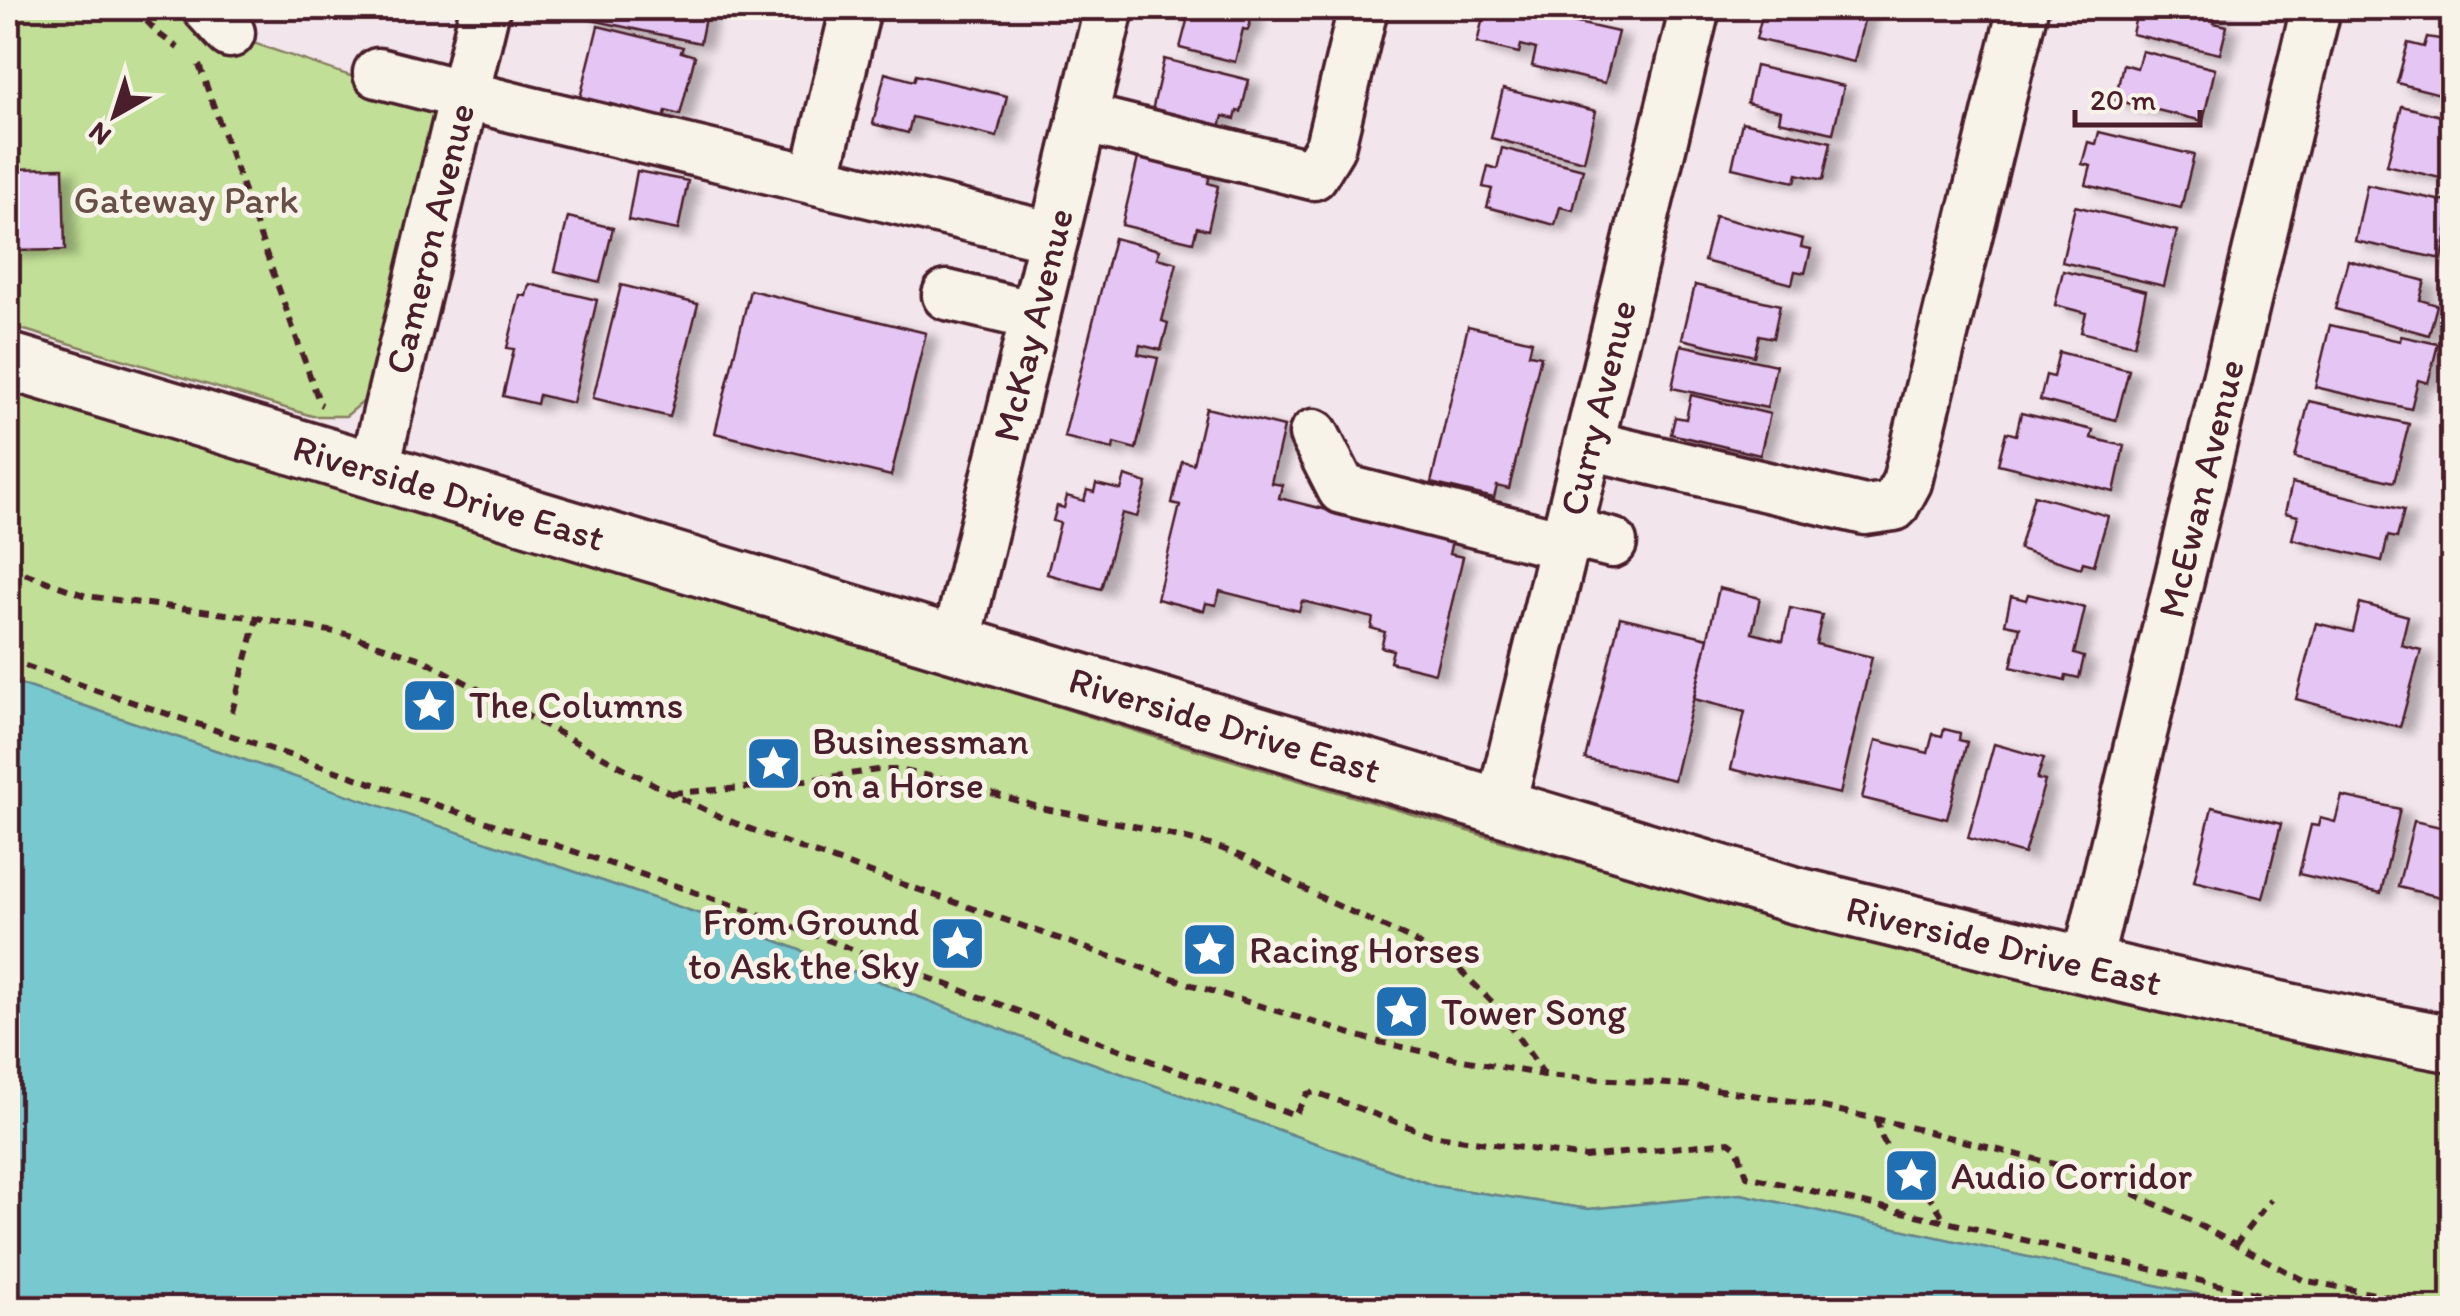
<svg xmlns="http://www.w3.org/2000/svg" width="2460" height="1316" font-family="Itim,sans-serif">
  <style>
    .green { fill: #c1df96; stroke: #867f60; stroke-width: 2.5 }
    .water { fill: #77c8cf; stroke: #65848d; stroke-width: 2.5 }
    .building { fill: #e5c5f3; stroke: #4a1f2b; stroke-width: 2.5; filter: url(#shadow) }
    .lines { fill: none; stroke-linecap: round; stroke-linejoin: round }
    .minor-casing { stroke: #4a1f2b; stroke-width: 55 }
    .major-casing { stroke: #4a1f2b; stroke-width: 62 }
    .path { stroke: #4a1f2b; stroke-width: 6; stroke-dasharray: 10 8; stroke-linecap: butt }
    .minor { stroke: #f7f3e8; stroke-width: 48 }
    .major { stroke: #f7f3e8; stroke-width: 55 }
    .labels { text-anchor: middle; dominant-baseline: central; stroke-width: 10; stroke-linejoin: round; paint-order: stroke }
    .park-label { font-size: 38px; fill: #684f46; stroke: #f7f3e8 }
    .street-label { font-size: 38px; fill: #4a1f2b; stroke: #f7f3e8 }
    .poi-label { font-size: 38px; fill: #4a1f2b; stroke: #f7f3e8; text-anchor: start }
  </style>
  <defs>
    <filter id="shadow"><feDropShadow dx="11" dy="6" stdDeviation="5" flood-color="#0004"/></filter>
  </defs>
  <rect width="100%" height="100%" fill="#f2e5eb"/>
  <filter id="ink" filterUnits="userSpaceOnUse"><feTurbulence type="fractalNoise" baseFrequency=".01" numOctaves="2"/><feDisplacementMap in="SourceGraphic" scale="20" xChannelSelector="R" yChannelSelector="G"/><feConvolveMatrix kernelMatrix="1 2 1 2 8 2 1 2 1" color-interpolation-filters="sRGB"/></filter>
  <g filter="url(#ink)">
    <!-- green -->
    <g class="green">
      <polygon points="8,8 192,8 206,27 442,107 369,397 346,416 312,416 8,325"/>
      <polygon points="8,391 892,651 942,670 1164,740 1495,839 1752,911 2452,1070 2452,1308 2260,1308 1741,1194 1589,1209 1435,1186 1028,1040 759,934 8,680"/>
    </g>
    <!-- water -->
    <polygon class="water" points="8,680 759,934 1028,1040 1435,1186 1589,1209 1741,1194 2260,1308 8,1308"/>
    <!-- building -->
    <g class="building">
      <polygon points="590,8 707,8 700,43 587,19"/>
      <polygon points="1178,8 1231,8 1253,13 1248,30 1243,29 1235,62 1180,48 1187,21 1175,18"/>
      <polygon points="1510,8 1618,32 1605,83 1532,66 1536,49 1521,45 1519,53 1477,43 1484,13 1507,18"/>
      <polygon points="1764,8 1847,8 1866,12 1854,62 1756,39"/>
      <polygon points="2124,8 2218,8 2214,23 2227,26 2220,54 2132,34 2137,12 2124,9"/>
      <polygon points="2431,8 2452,8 2452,18 2430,13"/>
      <polygon points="598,26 683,47 681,52 695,56 680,115 666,111 664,119 580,98"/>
      <polygon points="2427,37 2452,41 2452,97 2397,83 2408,43 2424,47"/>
      <polygon points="2142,51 2215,69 2203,121 2115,100 2123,64 2137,68"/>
      <polygon points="1164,59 1249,80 1241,112 1237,111 1235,119 1223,116 1220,127 1152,111"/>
      <polygon points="1755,66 1844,86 1833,133 1779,121 1781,111 1747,103"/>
      <polygon points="885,73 914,81 916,75 1007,96 997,137 912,117 908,133 873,124"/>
      <polygon points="1503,89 1596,111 1584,161 1491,138"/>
      <polygon points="2402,106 2452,119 2452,181 2387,165"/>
      <polygon points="1742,122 1831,142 1823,180 1797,174 1795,182 1732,168"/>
      <polygon points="2099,132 2194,155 2181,208 2086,185 2091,166 2082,164 2088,142 2096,144"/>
      <polygon points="1502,148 1583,169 1573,210 1560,207 1555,225 1487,207 1492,189 1483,187 1488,166 1497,169"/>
      <polygon points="1140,150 1212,167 1208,183 1218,186 1208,230 1197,227 1193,242 1122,225"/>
      <polygon points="63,168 65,250 8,251 8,169"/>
      <polygon points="637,171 688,181 678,230 628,220"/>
      <polygon points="2367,185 2452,203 2442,259 2355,241"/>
      <polygon points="2075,206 2177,231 2164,286 2062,262"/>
      <polygon points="1715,216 1803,239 1801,247 1811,249 1805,273 1795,271 1792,284 1704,261"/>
      <polygon points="568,217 613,228 600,282 555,271"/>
      <polygon points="1114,238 1159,250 1157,258 1177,263 1162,321 1168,323 1161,350 1140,345 1138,354 1158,358 1136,449 1114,443 1113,449 1064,437"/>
      <polygon points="2348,260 2425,281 2420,300 2437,305 2429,335 2335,309"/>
      <polygon points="2063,271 2146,291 2134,345 2081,332 2086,313 2055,305"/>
      <polygon points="529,284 597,300 573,403 539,395 537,404 503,396 514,349 507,348 520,295 526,296"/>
      <polygon points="621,285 698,304 670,417 593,398"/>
      <polygon points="1695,285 1780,305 1773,338 1759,335 1754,356 1682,339"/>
      <polygon points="750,290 926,333 891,476 715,433"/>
      <polygon points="2330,325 2400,341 2401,336 2438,344 2428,383 2418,380 2411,409 2315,387"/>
      <polygon points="1468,326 1532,341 1529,354 1541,356 1509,489 1497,486 1494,498 1431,483"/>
      <polygon points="1681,345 1776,365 1767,408 1672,388"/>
      <polygon points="2059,352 2129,370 2116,420 2040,400 2046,375 2053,377"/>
      <polygon points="1691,395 1770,414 1760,455 1671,434 1675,417 1686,419"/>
      <polygon points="2309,401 2409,424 2394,482 2295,458"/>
      <polygon points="1206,408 1284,427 1271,483 1282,485 1279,498 1452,541 1449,554 1463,557 1435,673 1390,662 1393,650 1381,647 1385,632 1371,628 1373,618 1302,601 1299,611 1220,591 1216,605 1206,603 1204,611 1157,599 1180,505 1172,503 1182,461 1193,464"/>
      <polygon points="2021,413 2093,430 2091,438 2124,446 2114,492 1998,464 2006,432 2016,435"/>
      <polygon points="1125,476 1147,483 1137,517 1122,513 1101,589 1047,574 1060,523 1053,521 1057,506 1064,508 1067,496 1084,501 1087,490 1094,492 1096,484 1121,490"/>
      <polygon points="2292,483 2404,510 2397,538 2388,536 2382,561 2292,539 2298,516 2285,513"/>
      <polygon points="2034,495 2108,516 2094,565 2083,562 2081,568 2019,549"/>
      <polygon points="1719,588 1760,598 1752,633 1783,641 1790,608 1822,615 1816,644 1872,657 1840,794 1731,769 1745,712 1694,699"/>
      <polygon points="2028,594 2085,608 2074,654 2084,657 2079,678 2066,675 2065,680 2011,667 2020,627 2005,624 2011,596 2026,600"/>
      <polygon points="2360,603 2408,616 2401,645 2421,650 2400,727 2296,699 2316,623 2353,632"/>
      <polygon points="1620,617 1708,638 1674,780 1585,759"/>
      <polygon points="2447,693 2452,695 2452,728 2440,725"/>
      <polygon points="1944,729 1960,733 1959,740 1967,742 1947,819 1862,798 1876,740 1928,753 1933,734 1942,736"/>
      <polygon points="1994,744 2044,758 2037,779 2045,781 2024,854 1968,838"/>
      <polygon points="2342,796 2400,809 2381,893 2299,874 2311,825 2318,826 2320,818 2335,822"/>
      <polygon points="2212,807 2281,824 2263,898 2194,881"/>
      <polygon points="2452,814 2452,892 2447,891 2445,898 2398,887 2414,821 2449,829"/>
    </g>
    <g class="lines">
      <defs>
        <g id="minor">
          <polyline points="207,8 230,33"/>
          <polyline points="378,73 527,111 1054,237"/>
          <polyline points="1082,118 1313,175 1330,147 1363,8"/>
          <polyline points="815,179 856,8"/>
          <polyline points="947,295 1035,316"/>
          <polyline points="1314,434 1342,489 1563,545"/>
          <polyline points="1589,445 1865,510 1894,506 1907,482 2023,8"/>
          <path id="s1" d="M374,470l111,-462"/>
          <polyline points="1567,532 1612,543"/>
          <path id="s2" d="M956,644l153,-636"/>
          <path id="s3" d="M1500,808l195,-800"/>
          <path id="s4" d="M2086,967l230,-959"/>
        </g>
        <g id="major">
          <path id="s5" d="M8,361l1786,534c219,52 437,109 658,149"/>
        </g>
      </defs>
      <!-- minor casing -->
      <use href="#minor" class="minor-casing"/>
      <!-- major casing -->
      <use href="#major" class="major-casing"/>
      <!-- path -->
      <g class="path">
        <polyline points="134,8 159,34 178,48"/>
        <polyline points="199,65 320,404 322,405"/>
        <polyline points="8,542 21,570"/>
        <polyline points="8,567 86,596 257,618 346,634 424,660 670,793 727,820 805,850 1192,985 1375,1041 1458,1059 1544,1075 1695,1086 1804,1103 1877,1119 2074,1169 2178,1214 2303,1280 2445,1308"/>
        <polyline points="8,660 753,912 1295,1115 1307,1094 1315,1092 1431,1135 1585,1157 1729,1142 1737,1148 1747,1176 2319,1308"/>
        <polyline points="232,712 257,618"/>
        <polyline points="672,793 758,787 878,770 898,770 940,778 1045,809 1139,827 1218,847 1243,857 1330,902 1408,938 1456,966 1495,1005 1544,1074"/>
        <path d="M1877,1119c7,48 51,62 68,103"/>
        <polyline points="2235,1245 2271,1199"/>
      </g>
      <!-- minor -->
      <use href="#minor" class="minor"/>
      <!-- major -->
      <use href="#major" class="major"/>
    </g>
  </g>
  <!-- icons -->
  <defs>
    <symbol id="sight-square" viewBox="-11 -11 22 22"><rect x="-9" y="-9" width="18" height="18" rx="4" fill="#1f6fb2" stroke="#f7f3e8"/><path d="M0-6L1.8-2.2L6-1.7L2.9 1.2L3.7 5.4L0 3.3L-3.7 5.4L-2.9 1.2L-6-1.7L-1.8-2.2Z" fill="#fff"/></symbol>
  </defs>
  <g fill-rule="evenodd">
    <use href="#sight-square" x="398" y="674" width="63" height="63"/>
    <use href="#sight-square" x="742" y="732" width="63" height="63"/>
    <use href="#sight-square" x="926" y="912" width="63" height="63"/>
    <use href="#sight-square" x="1178" y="918" width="63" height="63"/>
    <use href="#sight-square" x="1370" y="980" width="63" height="63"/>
    <use href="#sight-square" x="1880" y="1144" width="63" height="63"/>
  </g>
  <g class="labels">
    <!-- park labels -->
    <g class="park-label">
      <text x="186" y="200">Gateway Park</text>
    </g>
    <!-- street labels -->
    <g class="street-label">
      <text stroke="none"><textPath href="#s1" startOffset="238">Cameron Avenue</textPath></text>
      <text stroke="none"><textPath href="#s2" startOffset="328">McKay Avenue</textPath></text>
      <text stroke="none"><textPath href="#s3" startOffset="412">Curry Avenue</textPath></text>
      <text stroke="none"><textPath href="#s4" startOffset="492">McEwan Avenue</textPath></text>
      <text stroke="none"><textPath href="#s5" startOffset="460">Riverside Drive East</textPath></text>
      <text stroke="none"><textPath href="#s5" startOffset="1270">Riverside Drive East</textPath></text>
      <text stroke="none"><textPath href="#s5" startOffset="2080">Riverside Drive East</textPath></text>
    </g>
    <!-- poi labels -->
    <g class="poi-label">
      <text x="469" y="705">The Columns</text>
      <text x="812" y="741">Businessman<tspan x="812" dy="44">on a Horse</tspan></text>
      <text x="919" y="922" text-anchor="end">From Ground<tspan x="919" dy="44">to Ask the Sky</tspan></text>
      <text x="1249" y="950">Racing Horses</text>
      <text x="1441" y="1012">Tower Song</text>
      <text x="1951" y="1176">Audio Corridor</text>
    </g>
  </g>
  <!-- margin -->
  <rect width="2460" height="1316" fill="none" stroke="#f7f3e8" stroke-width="40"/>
  <rect x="20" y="20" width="2420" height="1276" fill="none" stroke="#4a1f2b" stroke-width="4" filter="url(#ink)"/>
  <!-- north arrow -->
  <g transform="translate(115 115) rotate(219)" stroke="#f7f3e8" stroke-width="8" paint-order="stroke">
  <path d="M0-8L18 38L0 25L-18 38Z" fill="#4a1f2b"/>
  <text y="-15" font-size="28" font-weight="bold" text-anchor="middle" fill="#4a1f2b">N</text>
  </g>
  <!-- scale -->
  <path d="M2075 110v15h125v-15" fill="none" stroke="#4a1f2b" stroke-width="5"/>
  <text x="2090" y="110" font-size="30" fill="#4a1f2b" stroke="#f7f3e8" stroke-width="8" paint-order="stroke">20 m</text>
</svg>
